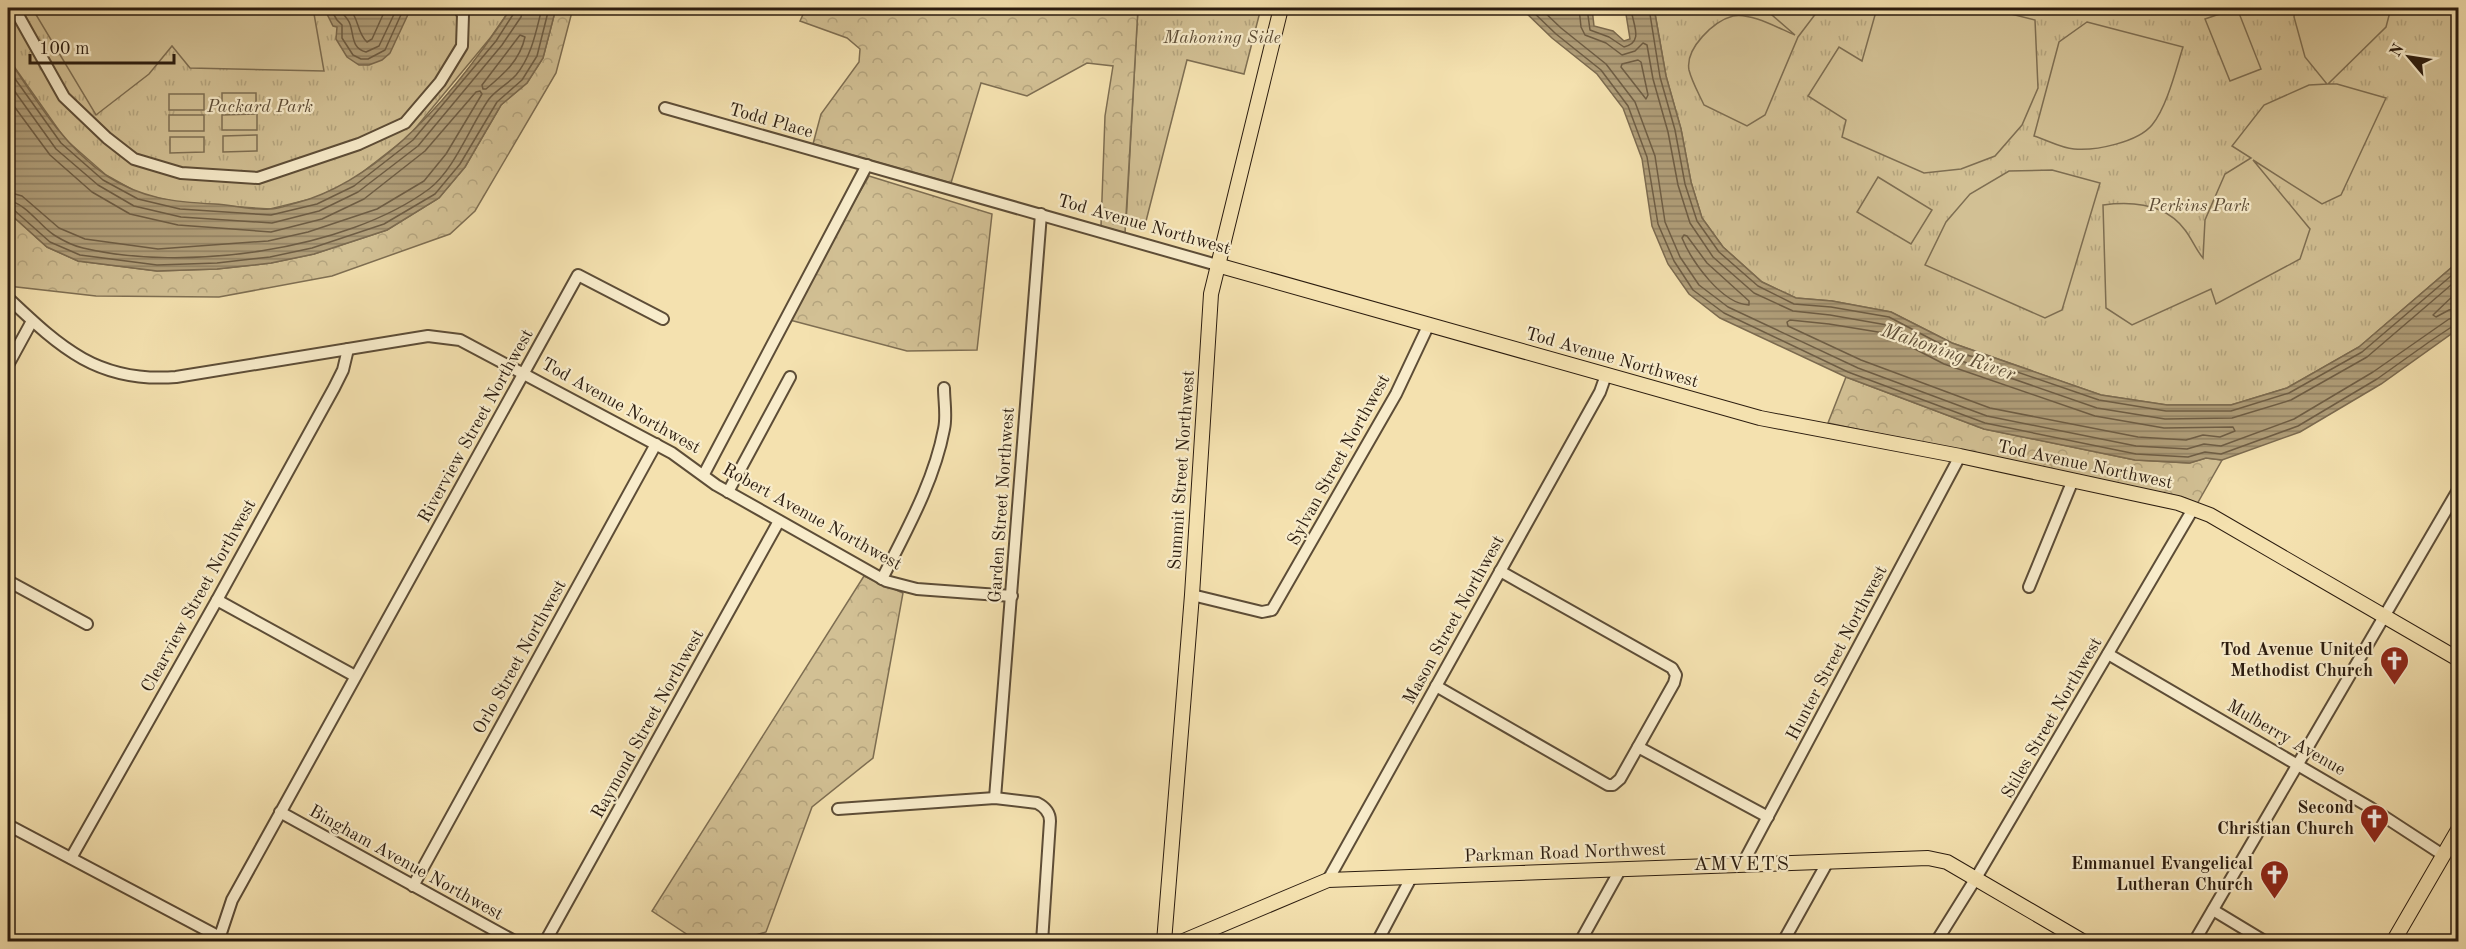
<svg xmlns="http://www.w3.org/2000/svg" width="2466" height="949" font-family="'Old Standard TT',serif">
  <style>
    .grass { fill: url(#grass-tufts); stroke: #7e6e52; stroke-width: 1.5 }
    .forest { fill: url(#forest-crowns); stroke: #7e6e52; stroke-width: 1.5 }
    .pitch { fill: #d2c094; stroke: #7e6e52; stroke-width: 1.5 }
    .water { fill: url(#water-rules); stroke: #7b6a4f; stroke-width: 1.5 }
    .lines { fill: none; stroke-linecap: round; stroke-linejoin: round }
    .shore { stroke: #6e5d44; stroke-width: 1.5 }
    .minor-casing { stroke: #5d4d37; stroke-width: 14 }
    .major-casing { stroke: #2b1c0f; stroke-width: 16 }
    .minor { stroke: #f8eccb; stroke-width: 10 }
    .major { stroke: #f4e1af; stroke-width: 14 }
    .labels { text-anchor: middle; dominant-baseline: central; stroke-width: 4.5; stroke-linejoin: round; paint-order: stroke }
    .park-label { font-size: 18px; font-style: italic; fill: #5d4d37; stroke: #f8eccb }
    .street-label { font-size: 18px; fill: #2b1c0f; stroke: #f8eccb }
    .poi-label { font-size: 18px; font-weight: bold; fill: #2b1c0f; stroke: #f8eccb; text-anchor: end }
    .water-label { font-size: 20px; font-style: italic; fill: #605039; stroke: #f8eccb }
    .neighbourhood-label { font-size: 20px; letter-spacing: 1.5px; fill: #2b1c0f; stroke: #f8eccb }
  </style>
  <defs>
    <pattern id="grass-tufts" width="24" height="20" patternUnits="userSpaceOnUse" patternTransform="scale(1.5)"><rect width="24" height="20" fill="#d2c094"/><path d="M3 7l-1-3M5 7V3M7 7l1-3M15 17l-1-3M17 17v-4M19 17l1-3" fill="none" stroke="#b4a47e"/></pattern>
    <pattern id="forest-crowns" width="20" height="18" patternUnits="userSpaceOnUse" patternTransform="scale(1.5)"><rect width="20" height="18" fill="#d2c094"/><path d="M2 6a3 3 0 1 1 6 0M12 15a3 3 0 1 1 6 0" fill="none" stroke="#b4a47e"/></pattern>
    <pattern id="water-rules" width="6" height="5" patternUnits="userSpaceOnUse" patternTransform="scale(1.5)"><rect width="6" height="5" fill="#b09e79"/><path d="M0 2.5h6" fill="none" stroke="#8f8062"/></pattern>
  </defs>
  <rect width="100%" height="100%" fill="#f4e1af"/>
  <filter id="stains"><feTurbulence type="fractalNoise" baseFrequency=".00333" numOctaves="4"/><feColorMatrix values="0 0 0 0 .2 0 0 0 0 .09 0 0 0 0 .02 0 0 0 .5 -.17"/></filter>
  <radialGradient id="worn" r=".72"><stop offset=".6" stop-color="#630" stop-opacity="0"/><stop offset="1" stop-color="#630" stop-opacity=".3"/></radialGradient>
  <!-- grass -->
  <g class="grass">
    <polygon points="8,8 511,8 491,37 409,136 351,181 315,198 270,209 181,203 140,194 106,175 65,139 8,58"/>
    <polygon points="1138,8 1261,8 1244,74 1187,60 1144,229 1126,223"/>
    <polygon points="1654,8 2458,8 2458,262 2359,347 2287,388 2231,405 2167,405 2101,395 1952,343 1891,312 1832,301 1796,298 1762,282 1723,247 1702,218 1691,182 1681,129 1666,76"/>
  </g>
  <!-- forest -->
  <g class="forest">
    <polygon points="556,8 573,8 556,73 475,211 450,234 332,276 219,297 96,296 8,286 8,212 47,247 78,261 157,271 217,269 271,263 314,254 387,230 439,198 465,167 501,105 527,83 543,58"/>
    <polygon points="806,8 1138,8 1125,233 1101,226 1105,116 1113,66 1087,63 1027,96 981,83 951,183 813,144 821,114 859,62 860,49 847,38 800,21"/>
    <polygon points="869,176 992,214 977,350 907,351 786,319"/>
    <polygon points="1846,377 1984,429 2135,460 2189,463 2206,458 2222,460 2197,504 2185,498 1828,423"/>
    <polygon points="864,576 903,593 873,758 812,807 766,932 735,941 697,941 652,911"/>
  </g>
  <!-- pitch -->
  <g class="pitch">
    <polygon points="32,8 313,8 324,71 190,68 172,46 149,74 96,115"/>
    <path d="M1768,8h52l-22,29 -33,78 -18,11 -43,-21c-5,-11 -12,-23 -15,-35 -4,-22 25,-49 44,-54 17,-4 47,13 62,19l-23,-20z"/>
    <polygon points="1877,8 1987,8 2035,20 2038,88 2022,125 1995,156 1961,169 1924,173 1842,137 1846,120 1808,96 1839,47 1862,61"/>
    <polygon points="2237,8 2261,69 2230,81 2205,19"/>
    <path d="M2295,8h96l-5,19 -58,57h9l49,14 -45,97 -19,9 -69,-44 57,69 -10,30 -84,45 -5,-15 -79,36 -26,-17 -3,-103c30,-4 63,-1 82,25 7,9 11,20 18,28l2,-38 20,-46 26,-16 -19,-12 32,-41 45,-20 18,-1 -22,-27 -11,-40z"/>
    <path d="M2087,22l96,25c-7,22 -16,60 -31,78 -14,17 -56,26 -78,24 -13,-1 -27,-9 -40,-13l25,-94z"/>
    <rect x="222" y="93" width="34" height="16"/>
    <rect x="169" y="94" width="35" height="16"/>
    <polygon points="257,114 257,130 222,130 222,115"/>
    <rect x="169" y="115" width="35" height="16"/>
    <polygon points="257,135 257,151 223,152 223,136"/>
    <polygon points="170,137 204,137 204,152 170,153"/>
    <polygon points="2052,170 2100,183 2062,310 2045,318 1925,265 1946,222 1970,194 2009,171"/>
    <polygon points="1878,177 1932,210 1911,244 1857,212"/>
  </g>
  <!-- water -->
  <g class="water">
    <polygon points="324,8 411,8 390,53 382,60 369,65 359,65 347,57 336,39 337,27 333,26"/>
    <path d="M511,8h45l-13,50 -16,25 -26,22 -36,62 -26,31 -52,32 -73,24 -43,9 -54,6 -60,2 -79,-10 -31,-14 -39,-35v-154c28,42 56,89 99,118 36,23 67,26 108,28 18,1 37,7 55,5 9,0 18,-4 26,-6 91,-24 166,-120 215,-195z"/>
    <polygon points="1521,8 1592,8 1594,26 1613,31 1624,41 1630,39 1625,8 1654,8 1666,76 1681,129 1691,182 1702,218 1723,247 1762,282 1796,298 1832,301 1891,312 1952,343 2101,395 2167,405 2231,405 2287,388 2359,347 2458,262 2458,329 2381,384 2300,432 2222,460 2206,458 2190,463 2135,460 1984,429 1846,377 1720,318 1689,294 1668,264 1652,226 1642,159 1623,108 1597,74 1552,38"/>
  </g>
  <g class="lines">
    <!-- shore -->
    <g class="shore">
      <polyline points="330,8 337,20 342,25 342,38 353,55 361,59 368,59 385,50 404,8"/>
      <path d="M339,8c3,6 9,10 11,16 4,11 1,24 16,28l13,-6 18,-38"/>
      <path d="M349,8c10,10 8,25 18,34l5,-3 14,-31"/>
      <polyline points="1529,8 1556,34 1601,70 1628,106 1647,157 1658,224 1674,261 1693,290 1724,313 1848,372 1985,423 2136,454 2188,457 2205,452 2221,454 2298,426 2377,379 2429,342 2453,326 2458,325"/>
      <polyline points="1540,8 1561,28 1606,64 1635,102 1655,156 1665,222 1680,257 1699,285 1728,307 1858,368 1987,416 2136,446 2187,449 2204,444 2221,446 2294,419 2373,372 2449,319 2458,317"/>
      <polyline points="1579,8 1581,27 1585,35 1606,43 1622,55 1635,51 1643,43 1647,45 1653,79 1668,132 1678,185 1690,223 1713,257 1754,293 1793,311 1830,315 1887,325 1947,356 2097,408 2165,419 2232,418 2291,400 2367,357 2458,279"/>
      <path d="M1587,8l3,22 19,7 15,10c21,-5 8,-24 7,-39"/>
      <polyline points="1649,8 1660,77 1675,130 1685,184 1697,221 1719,252 1758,286 1794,304 1831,307 1889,317 1950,349 2099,400 2166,411 2231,411 2289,393 2362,352 2458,270"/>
      <path d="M520,35l5,2c-5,23 -21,37 -39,52h-3l-1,-4z"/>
      <polygon points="1638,60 1641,62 1648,95 1646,99 1621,67 1622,64"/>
      <polyline points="8,69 61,143 103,180 138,199 180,209 271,215 317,204 354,186 413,140 496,41 514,13 515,8"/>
      <polyline points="8,82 56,149 98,185 134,206 181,217 272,223 319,211 358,192 418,146 502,45 521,17 523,8"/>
      <polyline points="8,98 50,155 92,192 130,214 178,225 271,232 322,219 364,199 425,151 476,92 480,91 482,94 446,154 424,181 377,209 308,232 268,241 158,249 85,239 59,228 22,196 8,192"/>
      <path d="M8,201c17,1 32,25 46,34 8,5 20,11 29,13 100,24 262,3 346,-59 26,-20 41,-63 60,-90 8,-10 19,-15 27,-24 16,-19 20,-44 26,-67"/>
      <polyline points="8,209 14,210 50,242 80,255 157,265 217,263 270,257 312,248 384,224 435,194 460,164 497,102 522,80 537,56 549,8"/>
      <path d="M1684,235l3,1 20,27 42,38v4c-27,-1 -57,-43 -67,-67z"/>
      <polyline points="2458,291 2433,315 2436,317 2449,310 2458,308"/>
      <polygon points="1790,320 1829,324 1884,333 1944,364 2095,416 2164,428 2233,427 2235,431 2220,437 2203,435 2186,440 2138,437 1990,408 1861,360 1788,326 1787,322"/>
    </g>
    <defs>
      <g id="minor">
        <polyline points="14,8 64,97 107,138 134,159 181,173 258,178 359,144 405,123 440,82 462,46 463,15 459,8"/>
        <polyline points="665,108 1217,265"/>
        <path d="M8,298c53,50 90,85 168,79l252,-41 32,4 212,113 44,32 170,96 31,8 95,7"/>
        <polyline points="8,365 32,321"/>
        <polyline points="704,474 867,165"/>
        <polyline points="728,492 790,377"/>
        <path d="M882,579c24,-48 52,-97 62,-150 3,-13 0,-28 0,-41"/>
        <polyline points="8,581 87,624"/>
        <polyline points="2029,587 2073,480"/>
        <polyline points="1192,595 1262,612 1272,610 1396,394 1429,324"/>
        <polyline points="217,600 355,676"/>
        <polyline points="2108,654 2371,808 2443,855"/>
        <polyline points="1436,686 1608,785 1613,785 1620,779 1674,683 1676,675 1672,668 1500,571"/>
        <polyline points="1638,747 1768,817"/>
        <polyline points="995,798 1041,214"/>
        <path d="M838,809l157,-11 42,5c8,4 13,9 13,18l-8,121"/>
        <polyline points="280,812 516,942"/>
        <polyline points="8,825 229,942"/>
        <polyline points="71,858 217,600 334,388 343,370 348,349"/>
        <polyline points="1742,865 1960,456"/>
        <polyline points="1328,880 1600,392 1606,375"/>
        <polyline points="413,886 656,444"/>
        <polyline points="2213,910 2266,942"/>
        <polyline points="218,942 232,900 242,882 578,275 663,319"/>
        <polyline points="545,942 779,521"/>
        <polyline points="1377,942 1412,876"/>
        <polyline points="1580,942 1620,870"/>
        <polyline points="1783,942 1827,863"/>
        <polyline points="1936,942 1976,878 2193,509"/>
        <polyline points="2194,942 2458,490"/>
      </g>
      <g id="major">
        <polyline points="1217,265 1760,418 1960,456 2178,503 2210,515 2458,659"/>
        <polyline points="1164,942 1192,595 1211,294 1281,8"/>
        <polyline points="1181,942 1328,880 1928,858 1947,862 2084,942"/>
        <polyline points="2393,942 2458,830"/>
      </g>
    </defs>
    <!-- minor casing -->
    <use href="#minor" class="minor-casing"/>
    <!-- major casing -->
    <use href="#major" class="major-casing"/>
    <!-- minor -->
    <use href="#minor" class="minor"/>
    <!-- major -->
    <use href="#major" class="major"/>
  </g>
  <!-- icons -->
  <defs>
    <symbol id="church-pin" viewBox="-11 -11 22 30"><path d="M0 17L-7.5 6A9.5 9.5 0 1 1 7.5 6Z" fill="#8f2418" stroke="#f8eccb"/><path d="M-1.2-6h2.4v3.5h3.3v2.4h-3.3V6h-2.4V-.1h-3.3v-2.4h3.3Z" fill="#fff"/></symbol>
  </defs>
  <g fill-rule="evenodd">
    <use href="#church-pin" x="2378" y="644" width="33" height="45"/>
    <use href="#church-pin" x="2358" y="802" width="33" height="45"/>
    <use href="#church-pin" x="2258" y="858" width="33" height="45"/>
  </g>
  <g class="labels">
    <!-- park labels -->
    <g class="park-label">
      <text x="1222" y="38">Mahoning Side</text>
      <text x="260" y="107">Packard Park</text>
      <text x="2199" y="206">Perkins Park</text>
    </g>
    <!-- street labels -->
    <g class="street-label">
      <text transform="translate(771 121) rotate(16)">Todd Place</text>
      <text transform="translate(1144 225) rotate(16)">Tod Avenue Northwest</text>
      <text transform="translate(1612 358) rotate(16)">Tod Avenue Northwest</text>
      <text transform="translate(621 406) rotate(29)">Tod Avenue Northwest</text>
      <text transform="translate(476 426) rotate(-61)">Riverview Street Northwest</text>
      <text transform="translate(1339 460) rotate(-61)">Sylvan Street Northwest</text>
      <text transform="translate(2085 465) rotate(12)">Tod Avenue Northwest</text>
      <text transform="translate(1182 470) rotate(-86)">Summit Street Northwest</text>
      <text transform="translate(1002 505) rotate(-86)">Garden Street Northwest</text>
      <text transform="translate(812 517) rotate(29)">Robert Avenue Northwest</text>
      <text transform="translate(199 596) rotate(-61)">Clearview Street Northwest</text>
      <text transform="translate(1454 620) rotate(-61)">Mason Street Northwest</text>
      <text transform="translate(1837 653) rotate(-62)">Hunter Street Northwest</text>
      <text transform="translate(520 657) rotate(-61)">Orlo Street Northwest</text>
      <text transform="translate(2052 718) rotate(-60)">Stiles Street Northwest</text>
      <text transform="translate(648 724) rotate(-61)">Raymond Street Northwest</text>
      <text transform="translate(2286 738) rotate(30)">Mulberry Avenue</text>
      <text transform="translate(1565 853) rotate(-2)">Parkman Road Northwest</text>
      <text transform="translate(406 863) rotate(29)">Bingham Avenue Northwest</text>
    </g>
    <!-- poi labels -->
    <g class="poi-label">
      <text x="2373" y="650">Tod Avenue United<tspan x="2373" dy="21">Methodist Church</tspan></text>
      <text x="2354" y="808">Second<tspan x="2354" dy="21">Christian Church</tspan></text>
      <text x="2253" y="864">Emmanuel Evangelical<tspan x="2253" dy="21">Lutheran Church</tspan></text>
    </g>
    <!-- water labels -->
    <g class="water-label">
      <text transform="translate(1948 353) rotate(19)">Mahoning River</text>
    </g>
    <!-- neighbourhood labels -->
    <g class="neighbourhood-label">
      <text x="1742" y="865">AMVETS</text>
    </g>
  </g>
  <!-- margin -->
  <rect width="2466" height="949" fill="none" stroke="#f4e1af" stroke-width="30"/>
  <rect x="9" y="9" width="2448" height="931" fill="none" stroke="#2b1c0f" stroke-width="3"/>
  <rect x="15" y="15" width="2436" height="919" fill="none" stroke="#2b1c0f" stroke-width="1.5"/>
  <!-- north arrow -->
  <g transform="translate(2409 57) rotate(299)" stroke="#f8eccb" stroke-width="4.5" paint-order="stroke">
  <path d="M0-4.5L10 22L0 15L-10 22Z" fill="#2b1c0f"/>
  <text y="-9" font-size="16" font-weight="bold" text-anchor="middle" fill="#2b1c0f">N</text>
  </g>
  <!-- scale -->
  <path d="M30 54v9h144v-9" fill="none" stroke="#2b1c0f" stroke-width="3"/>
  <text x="39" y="54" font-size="18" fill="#2b1c0f" stroke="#f8eccb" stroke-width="4.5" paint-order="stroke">100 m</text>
  <rect width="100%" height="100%" filter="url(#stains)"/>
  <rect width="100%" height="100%" fill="url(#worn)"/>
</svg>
